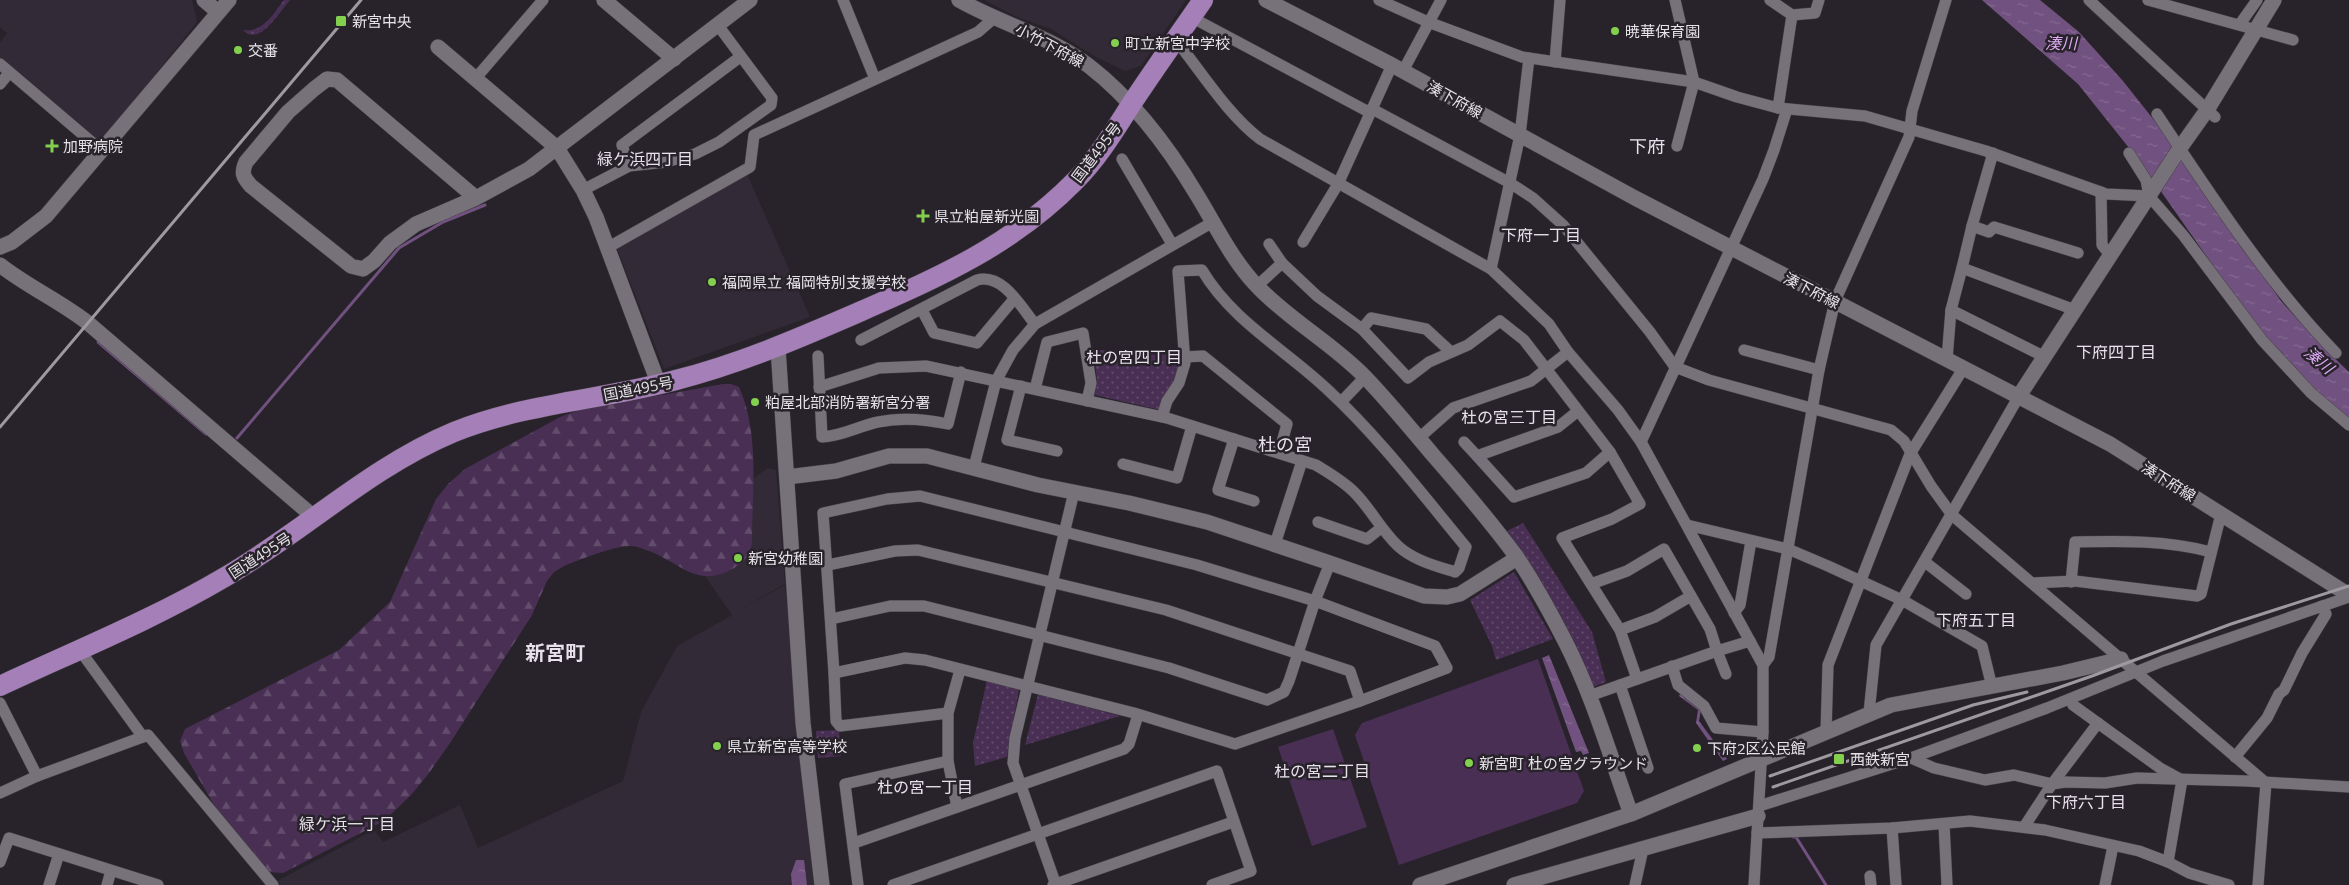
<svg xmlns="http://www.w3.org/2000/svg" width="2349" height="885" font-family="'Open Sans','Noto Sans JP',sans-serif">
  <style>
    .built { fill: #322a36 }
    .grass { fill: url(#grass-dots) }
    .forest { fill: url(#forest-firs) }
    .garden { fill: #492f54 }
    .water { fill: url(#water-ripples) }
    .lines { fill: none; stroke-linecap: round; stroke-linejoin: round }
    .stream { stroke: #71517f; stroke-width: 3 }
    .street-casing { stroke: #444046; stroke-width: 12 }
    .secondary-casing { stroke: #444046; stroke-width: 16 }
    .highway-casing { stroke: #444046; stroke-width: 21 }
    .street { stroke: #77727a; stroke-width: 11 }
    .secondary { stroke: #77727a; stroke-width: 15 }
    .highway { stroke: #a57fb7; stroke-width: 20 }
    .rail { stroke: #9d999f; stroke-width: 3 }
    .poi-dot { fill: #83d04f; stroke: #28232a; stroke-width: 2 }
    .labels { text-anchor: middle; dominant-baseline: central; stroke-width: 5; stroke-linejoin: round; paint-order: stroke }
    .poi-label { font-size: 15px; fill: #e6e3e8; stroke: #28232a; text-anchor: start }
    .street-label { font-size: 15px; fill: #e6e3e8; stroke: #28232a }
    .water-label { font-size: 16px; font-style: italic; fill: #dbaaf1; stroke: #28232a }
    .neighbourhood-label { font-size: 16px; fill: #e8e1eb; stroke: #28232a }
    .quarter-label { font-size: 18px; fill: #e8e1eb; stroke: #28232a }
    .district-label { font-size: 20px; font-weight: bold; fill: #e8e1eb; stroke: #28232a }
  </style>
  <defs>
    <pattern id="grass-dots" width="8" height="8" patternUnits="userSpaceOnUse" patternTransform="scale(1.25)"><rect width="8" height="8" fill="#492f54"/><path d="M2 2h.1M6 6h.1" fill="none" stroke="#634d6d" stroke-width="1.8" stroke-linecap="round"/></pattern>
    <pattern id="forest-firs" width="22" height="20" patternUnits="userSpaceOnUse" patternTransform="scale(1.25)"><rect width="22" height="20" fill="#492f54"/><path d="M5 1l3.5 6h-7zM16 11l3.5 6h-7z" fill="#634d6d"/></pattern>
    <pattern id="water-ripples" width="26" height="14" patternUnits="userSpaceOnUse" patternTransform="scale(1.25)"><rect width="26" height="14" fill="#71517f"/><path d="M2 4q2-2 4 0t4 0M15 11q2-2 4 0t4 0" fill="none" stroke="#856a91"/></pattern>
  </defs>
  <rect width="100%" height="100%" fill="#28232a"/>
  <!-- built -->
  <g class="built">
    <polygon points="0,0 192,0 197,22 103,140 96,139 0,58 0,43 7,33 0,27"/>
    <polygon points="984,0 1186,0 1141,66 1125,71 1096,57 1051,29 1017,17"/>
    <polygon points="747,174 810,317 664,369 616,246"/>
    <polygon points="768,468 776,470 785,584 739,610 785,585 816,885 280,885 277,881 374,830 383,842 460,805 478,848 623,781 641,712 677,646 732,615 675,533"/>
  </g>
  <!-- grass -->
  <g class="grass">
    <path d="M284,0h6c-10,11 -31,48 -47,30 20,3 30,-16 41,-30z"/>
    <path d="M1093,350l84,1c4,22 -7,39 -17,59l-65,-15 2,-16z"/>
    <path d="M1523,523l69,109 14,50 -13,5c-18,-57 -54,-105 -86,-156z"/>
    <polygon points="1514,572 1553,639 1496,660 1492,646 1470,600"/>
    <polygon points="987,680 1019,689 1007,757 975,766 973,743"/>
    <polygon points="1038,694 1120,716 1025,745"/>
    <polygon points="839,730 841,756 818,758 816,731"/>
  </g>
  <!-- forest -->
  <path class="forest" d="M723,384h8l8,3c21,47 13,103 13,153 -1,14 -6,21 -18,28 -36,21 -52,-4 -85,-17 -6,-2 -12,-5 -18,-5 -14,-1 -53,14 -67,20l-10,6 -7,9 -15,34 -82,128 -21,30 -18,22 -27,26 -101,52 -16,-1 -30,-27 -53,-92 -4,-12 5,-12 154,-79 51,-48 46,-103 12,-15 17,-15 95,-52 19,-7z"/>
  <!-- garden -->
  <g class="garden">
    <polygon points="1538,659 1584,791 1577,803 1399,865 1355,735 1362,723"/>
    <polygon points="1333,729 1367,827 1312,846 1278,747"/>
  </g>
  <!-- water -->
  <g class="water">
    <polygon points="1982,0 2040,0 2079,32 2123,81 2169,139 2281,301 2322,346 2349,372 2349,420 2322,397 2269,340 2240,304 2141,163 2078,84"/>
    <polygon points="1549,655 1589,753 1583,755 1581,751 1576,752 1542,658"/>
    <polygon points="1681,693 1701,710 1699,721 1727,759 1723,761 1696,723 1698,710 1679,696"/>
    <polygon points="796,860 804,860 807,885 792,885 791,874"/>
  </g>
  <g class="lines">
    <!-- stream -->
    <g class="stream">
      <polyline points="98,342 206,434"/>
      <polyline points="237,438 399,248 443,222 485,205"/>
      <polyline points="1793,837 1796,837 1826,885"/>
    </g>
    <defs>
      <g id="street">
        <polyline points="843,0 875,79"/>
        <polyline points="1379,0 1428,22 1522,57 1694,82 1737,97 1778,108 1865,116 1986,151 2106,194 2149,196"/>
        <polyline points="1675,0 1694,82 1677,146"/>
        <polyline points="1770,0 1792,15 1778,108"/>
        <polyline points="2089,0 2215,117"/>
        <polyline points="2148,0 2293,40"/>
        <polyline points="1792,15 1815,13 1819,0"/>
        <polyline points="1191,17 1365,110 1376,111 1510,183 1533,198 1563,225 1650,332 1675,367 1709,380 1891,430 1904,441 1931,486 1952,515 2266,783"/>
        <polyline points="2240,24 2257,0"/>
        <path d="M1174,42l8,6c24,31 47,67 78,91l231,130 58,55 19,28 50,58 23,32 122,223v67l-9,153"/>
        <polyline points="1555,62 1560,0"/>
        <polyline points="0,64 101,150"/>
        <polyline points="1403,71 1441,0"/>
        <polyline points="475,79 543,0"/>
        <polyline points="0,84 9,73"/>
        <path d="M2157,114c54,81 111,169 179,239"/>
        <polyline points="2129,153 2146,180 2149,196 2183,235 2262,340 2311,393 2349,425"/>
        <polyline points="1122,159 1172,244"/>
        <polyline points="629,166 622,145 740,57"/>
        <polyline points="583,190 629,166 666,162 695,154 719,142 771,105 772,98 717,24"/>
        <polyline points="2101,192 2102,245 2111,256"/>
        <polyline points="1972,226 1993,153"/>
        <polyline points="1303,242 1338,184 1392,65"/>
        <polyline points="1269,244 1282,263"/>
        <polyline points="607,248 750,167 754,135 978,32 994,18"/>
        <polyline points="1962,268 1951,310 2045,357"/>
        <polyline points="1491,269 1520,135 1529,58"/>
        <polyline points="1257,286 1282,263 1317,296 1362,329 1408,378 1429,362 1468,345 1500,321 1524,340 1610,452 1640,504 1612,519 1562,538 1620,630 1637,679"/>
        <polyline points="922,310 934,333 977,343 1014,299"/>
        <polyline points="2075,310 1962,268 1972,226 1989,232 1994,227 2078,253"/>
        <polyline points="1362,329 1371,318 1426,329 1451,352"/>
        <path d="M861,340l116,-60c26,-7 44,27 58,44"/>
        <polyline points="1744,350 1819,370"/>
        <path d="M818,356l4,81c20,-1 37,-11 56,-15 23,-5 47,-3 70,2l13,-52"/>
        <polyline points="1184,357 1203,356 1287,424 1279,453"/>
        <polyline points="1947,359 1951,310"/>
        <polyline points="1021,386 1007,440 1057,451"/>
        <path d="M819,387l60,-19 47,-2 241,52 149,47c13,8 27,16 38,27 17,17 27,38 44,54 15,14 38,20 57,26l4,-4 7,-21c-44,-53 -87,-110 -138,-157 -42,-40 -96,-69 -126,-120l-24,1 7,92 -6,20 -12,18 -5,16"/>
        <polyline points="1035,389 1047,342 1083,333 1091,383 1087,401"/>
        <polyline points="1341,402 1365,377"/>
        <polyline points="1578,411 1558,427 1477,456 1514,497 1586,473 1610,452"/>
        <polyline points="1419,438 1453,408 1531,381 1568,352"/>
        <polyline points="1234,439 1218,490 1254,501"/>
        <polyline points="1464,442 1477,456"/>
        <polyline points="1641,442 1763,179 1774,150 1787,109"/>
        <polyline points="1123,464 1177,478 1192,426"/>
        <polyline points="974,467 996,381 1013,350 1035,324 1213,222"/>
        <polygon points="920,496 1197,565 1315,601 1435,646 1447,668 1360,701 1235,744 1134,713 925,660 905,658 834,673 823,513 887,499"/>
        <polyline points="1318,522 1367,539 1381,528"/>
        <polyline points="1687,525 1788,549 1828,566 1902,600 1982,646 1992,687"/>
        <polyline points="1275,544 1302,461"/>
        <polyline points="1925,562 1966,594"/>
        <polyline points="828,565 895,551 918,550 1166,610 1350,671 1360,701"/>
        <path d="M2071,582l4,-40c46,-1 91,-2 136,10"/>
        <polyline points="2033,583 2075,581 2197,596 2201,594 2221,514"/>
        <polyline points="1734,613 1740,605 1751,541"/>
        <polyline points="831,619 890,606 924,606 1169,668 1267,700 1284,692 1289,681 1315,601 1330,563"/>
        <polyline points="1620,630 1655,617 1691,596"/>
        <polyline points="79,649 143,737"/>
        <polyline points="1763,665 1769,657 1819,370 1835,301 1909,137 1912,111 1946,0"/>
        <polyline points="1672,666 1678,685 1704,706 1716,728 1763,732"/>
        <polyline points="834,673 836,721 840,726 948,713"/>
        <polyline points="1726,674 1717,651 1750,641"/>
        <polyline points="1620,685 1648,768"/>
        <polyline points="1589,696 1717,651 1710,629 1664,549 1627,571 1591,584"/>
        <polyline points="2070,699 2073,705 2160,768 2182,780 2168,862"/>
        <polyline points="0,703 37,776"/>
        <polyline points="1869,713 1876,645 2019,396"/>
        <polyline points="1826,732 1828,665 1910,454 1963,369"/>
        <polyline points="2235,757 2267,718 2279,694 2284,690 2302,653 2326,614 2322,606"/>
        <polyline points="1911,758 1934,768 1985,780 2014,775 2052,784 2098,723"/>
        <polyline points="0,793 37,776 148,735 273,885"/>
        <polyline points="1759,806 1911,758 2047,708 2163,661 2349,597"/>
        <polyline points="957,807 948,761 948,713 960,670"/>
        <polyline points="1944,824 1947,885"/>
        <polyline points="2024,827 2052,784 2065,782 2105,783 2137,778 2247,781 2349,787"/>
        <polyline points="1892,828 1896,885"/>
        <polyline points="1757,833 1892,828 1970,821 2045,830 2139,851 2168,862 2189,873 2229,885"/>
        <polyline points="854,843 1124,749 1129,744 1138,715"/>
        <polyline points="0,862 9,838 158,885"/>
        <polyline points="1870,876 1871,885"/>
        <polyline points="49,885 59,854"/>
        <polyline points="107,885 111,871"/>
        <polyline points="858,885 845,784 948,761"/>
        <polyline points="893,885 1217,771 1251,871 1212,885"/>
        <polyline points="1053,885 1233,822"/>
        <polyline points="1056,885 1013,763 1015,738 1074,492"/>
        <polyline points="1635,885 1643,849"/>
        <polyline points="2105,885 2113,846"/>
        <polyline points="2258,885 2266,783"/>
      </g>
      <g id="secondary">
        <polyline points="204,0 218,12"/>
        <polyline points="604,0 674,59"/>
        <path d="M959,0c42,24 91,36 130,66 44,34 80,82 108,129 19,31 35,65 60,91 32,34 75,57 108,91 24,25 46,52 68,78 29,33 57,66 83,101 18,26 34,56 49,85 28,55 45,115 66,173"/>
        <polyline points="1266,0 1392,65 1635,198 2110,444 2349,595"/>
        <polyline points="438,47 557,148 583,190 596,217 659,385"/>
        <path d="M476,198l-139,-118 -10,-1 -13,10 -26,23 -42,50c-5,11 -3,15 5,24l100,80 12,3 11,-8 16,-18 26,-19 60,-26 53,-29 221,-169"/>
        <polyline points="0,247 12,242 46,216 229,0"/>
        <path d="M0,265c28,22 60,36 88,58l227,195"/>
        <polyline points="778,348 803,723 822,885"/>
        <polyline points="2019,396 2180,148 2207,110 2274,0"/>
        <polyline points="787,477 836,471 889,456 927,456 1038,485 1129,503 1207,522 1330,563 1424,596 1447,597 1460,594 1517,558"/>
        <polyline points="1420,885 1631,814 1891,705 2063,673 2121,659"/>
        <polyline points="1514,885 1758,816"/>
      </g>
      <path id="highway" d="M0,686c75,-35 154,-67 225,-109 78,-45 145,-110 229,-145 72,-29 148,-32 222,-52 63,-16 121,-41 181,-67 82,-36 154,-67 218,-132 24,-24 41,-53 59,-81 22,-33 46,-67 69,-100"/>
    </defs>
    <!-- street casing -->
    <use href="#street" class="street-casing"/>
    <!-- secondary casing -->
    <use href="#secondary" class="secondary-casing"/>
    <!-- highway casing -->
    <use href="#highway" class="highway-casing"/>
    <!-- street -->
    <use href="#street" class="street"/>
    <!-- secondary -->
    <use href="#secondary" class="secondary"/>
    <!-- highway -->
    <use href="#highway" class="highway"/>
    <!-- rail -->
    <g class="rail">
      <polyline points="0,427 361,0"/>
      <polyline points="1770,776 1973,705 2027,692"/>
      <polyline points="1773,787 2092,676 2231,624 2349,586"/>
    </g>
  </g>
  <!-- markers -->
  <g class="poi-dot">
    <rect x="335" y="15" width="12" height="12" rx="2.5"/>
    <circle cx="1615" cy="31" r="5"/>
    <circle cx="1115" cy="43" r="5"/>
    <circle cx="238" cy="50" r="5"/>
    <path d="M49.5 138.5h5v5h5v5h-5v5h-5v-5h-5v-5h5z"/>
    <path d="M920.5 208.5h5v5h5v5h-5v5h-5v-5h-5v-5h5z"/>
    <circle cx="712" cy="282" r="5"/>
    <circle cx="755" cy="402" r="5"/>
    <circle cx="738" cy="558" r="5"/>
    <circle cx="717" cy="746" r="5"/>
    <circle cx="1697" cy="748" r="5"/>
    <rect x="1833" y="753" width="12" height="12" rx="2.5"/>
    <circle cx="1469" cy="763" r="5"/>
  </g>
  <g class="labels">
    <!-- poi labels -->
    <g class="poi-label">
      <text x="352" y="21">新宮中央</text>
      <text x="1625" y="31">暁華保育園</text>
      <text x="1125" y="43">町立新宮中学校</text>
      <text x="248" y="50">交番</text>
      <text x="63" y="146">加野病院</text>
      <text x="934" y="216">県立粕屋新光園</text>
      <text x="722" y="282">福岡県立 福岡特別支援学校</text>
      <text x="765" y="402">粕屋北部消防署新宮分署</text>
      <text x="748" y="558">新宮幼稚園</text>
      <text x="727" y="746">県立新宮高等学校</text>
      <text x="1707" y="748">下府2区公民館</text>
      <text x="1850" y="759">西鉄新宮</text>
      <text x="1479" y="763">新宮町 杜の宮グラウンド</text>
    </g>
    <!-- street labels -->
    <g class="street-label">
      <text transform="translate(1050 45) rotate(28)">小竹下府線</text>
      <text transform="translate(1455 99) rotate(29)">湊下府線</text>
      <text transform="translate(1096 152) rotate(-53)">国道495号</text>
      <text transform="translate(1812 290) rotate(27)">湊下府線</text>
      <text transform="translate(638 388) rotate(-11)">国道495号</text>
      <text transform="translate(2169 481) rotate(32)">湊下府線</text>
      <text transform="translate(260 555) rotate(-33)">国道495号</text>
    </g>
    <!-- water labels -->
    <g class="water-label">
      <text x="2061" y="43">湊川</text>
      <text transform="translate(2319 360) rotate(40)">湊川</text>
    </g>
    <!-- neighbourhood labels -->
    <g class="neighbourhood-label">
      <text x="645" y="159">緑ケ浜四丁目</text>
      <text x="1541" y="235">下府一丁目</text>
      <text x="2116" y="352">下府四丁目</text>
      <text x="1134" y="357">杜の宮四丁目</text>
      <text x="1509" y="417">杜の宮三丁目</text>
      <text x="1976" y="620">下府五丁目</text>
      <text x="1322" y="771">杜の宮二丁目</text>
      <text x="925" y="787">杜の宮一丁目</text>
      <text x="2086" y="802">下府六丁目</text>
      <text x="347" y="824">緑ケ浜一丁目</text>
    </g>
    <!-- quarter labels -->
    <g class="quarter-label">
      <text x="1647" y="146">下府</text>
      <text x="1285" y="444">杜の宮</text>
    </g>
    <!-- district labels -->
    <g class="district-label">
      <text x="555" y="652">新宮町</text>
    </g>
  </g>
</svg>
